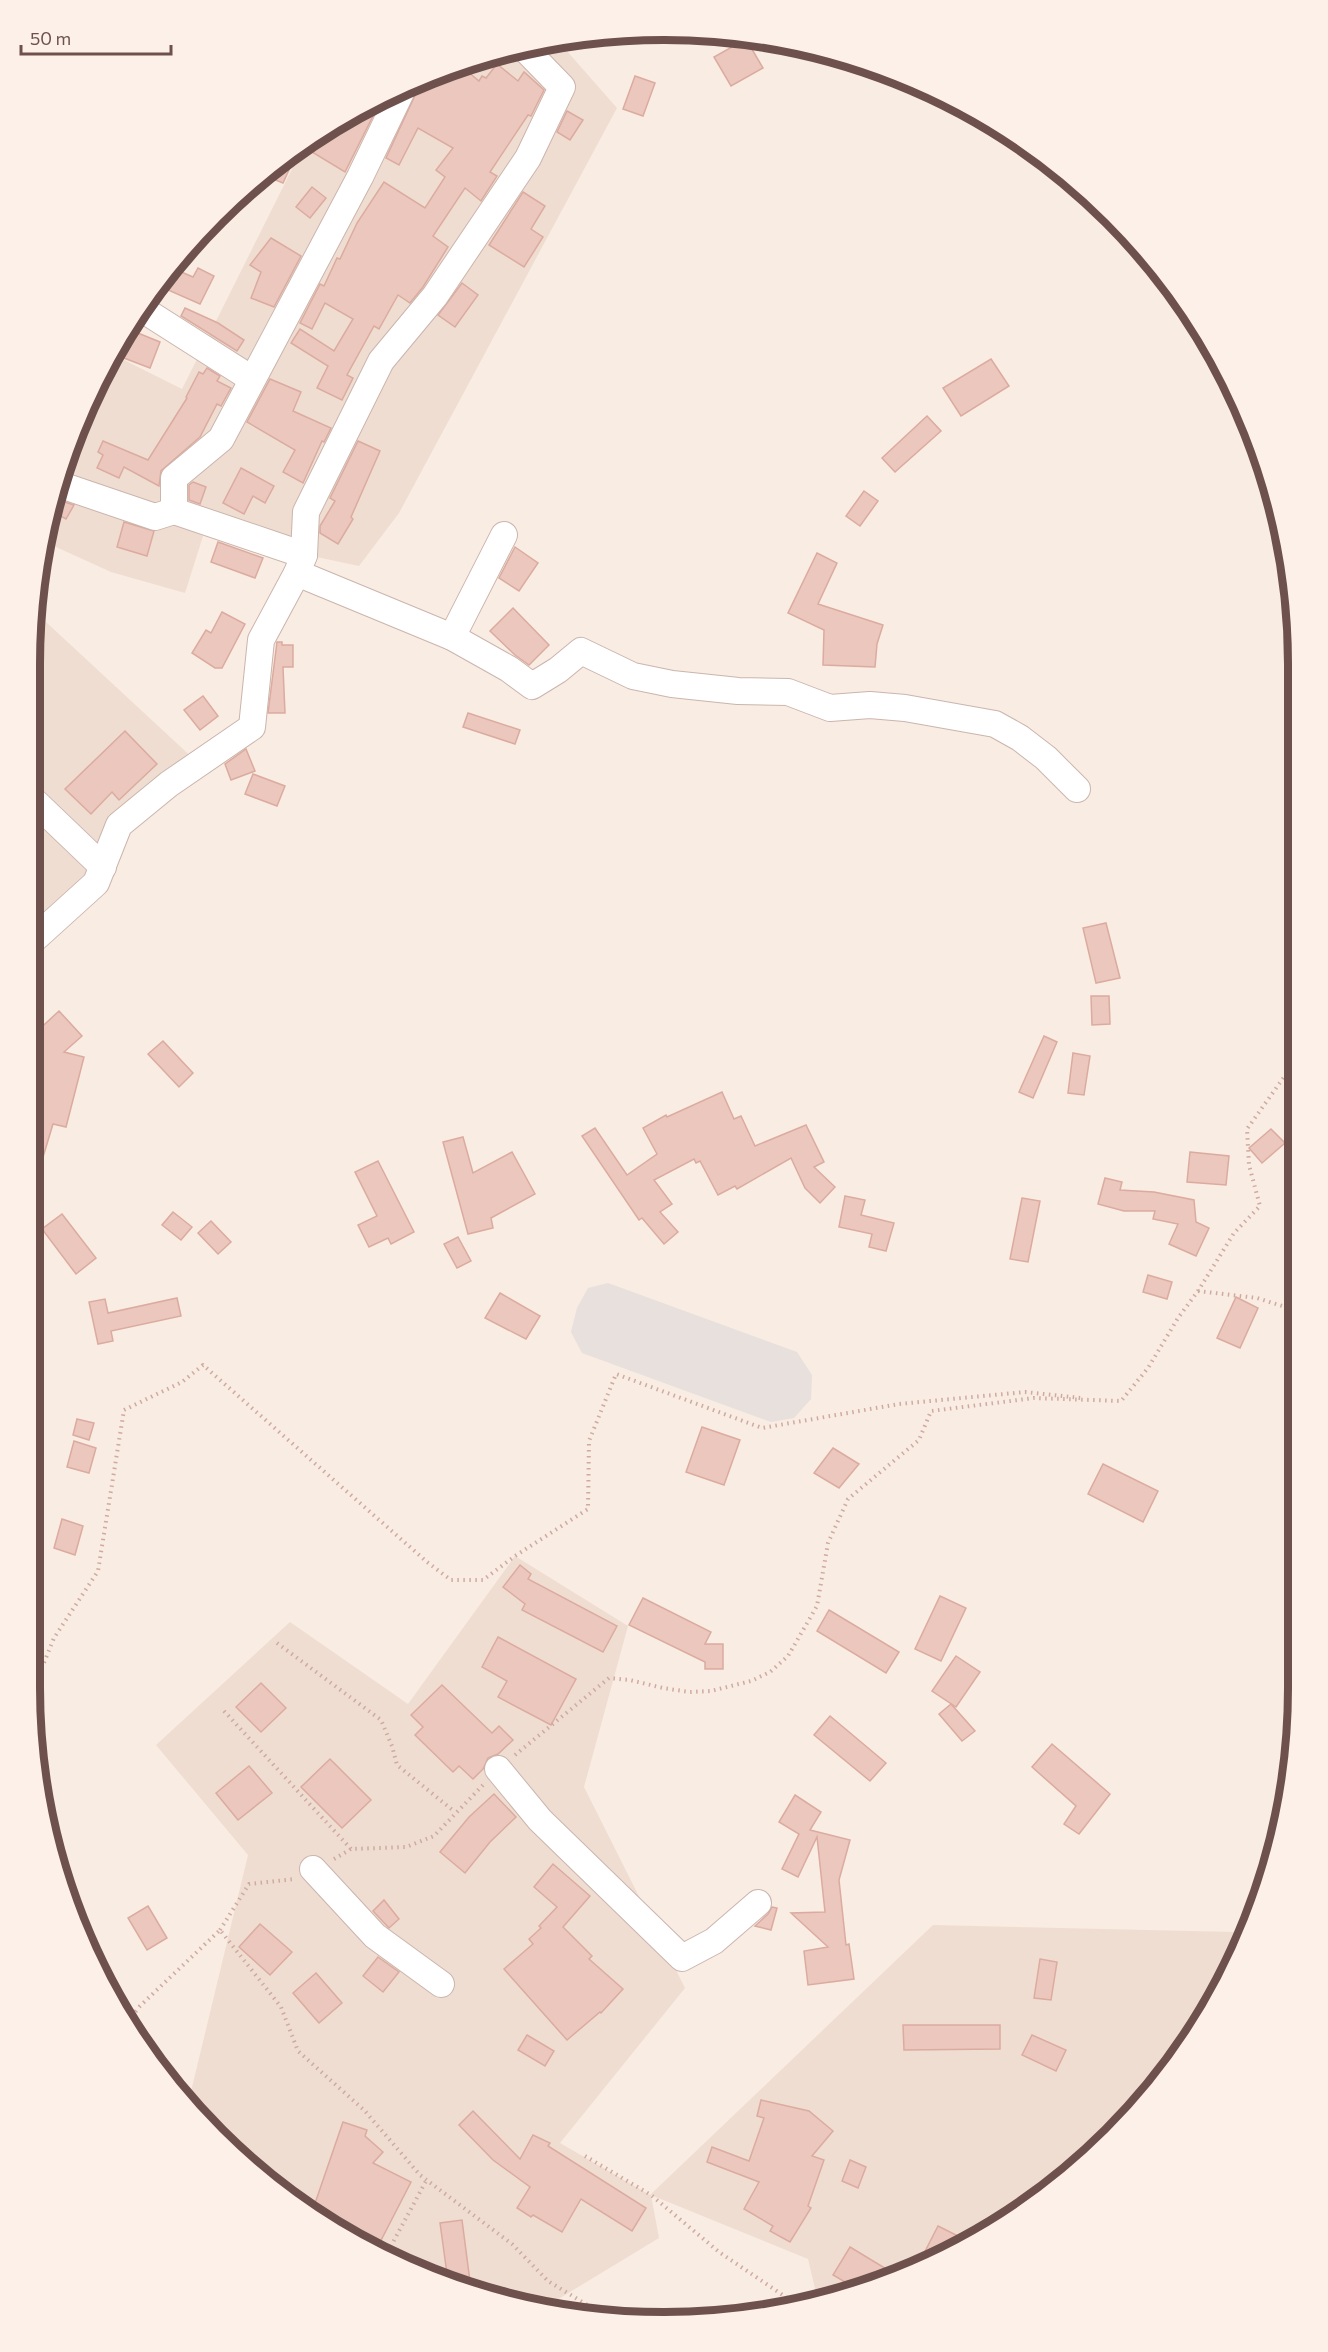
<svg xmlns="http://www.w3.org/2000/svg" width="1328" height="2352" font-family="Commissioner,sans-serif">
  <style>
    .residential { fill: #f0ddd1 }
    .industrial { fill: #e8e0dd }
    .building { fill: #ebc7bd; stroke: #dcab9f; stroke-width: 1.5 }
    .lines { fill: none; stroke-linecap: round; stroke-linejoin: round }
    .minor-casing { stroke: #cbb5ad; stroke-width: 28 }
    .path { stroke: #cfaaa1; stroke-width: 4; stroke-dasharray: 1.5 4.5; stroke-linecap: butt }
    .minor { stroke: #fff; stroke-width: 26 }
    .rim { fill: none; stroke: #6e514c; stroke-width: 8 }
  </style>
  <rect width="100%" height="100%" fill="#f9ece2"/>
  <!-- residential -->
  <g class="residential">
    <polygon points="559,42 617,108 399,513 359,566 204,533 185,593 111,572 45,542 52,500 112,354 182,389 304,145 384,95 500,52"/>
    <polygon points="33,610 198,763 32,930 31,623"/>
    <polygon points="515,1556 628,1626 584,1787 685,1988 560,2143 650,2195 933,1925 1235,1932 1212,2007 1141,2106 1082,2165 981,2237 906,2274 818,2301 808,2259 651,2195 659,2238 542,2309 500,2300 384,2257 311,2215 216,2137 188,2104 248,1855 156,1745 290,1622 408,1704"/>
  </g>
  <!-- industrial -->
  <polygon class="industrial" points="608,1283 797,1352 812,1375 811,1399 794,1418 771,1422 582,1353 571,1332 577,1308 588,1288"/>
  <!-- building -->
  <g class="building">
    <polygon points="746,39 763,68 731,86 714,57"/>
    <polygon points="497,64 518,81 524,72 544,90 531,116 528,115 490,172 497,176 481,201 465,188 433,236 448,247 423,287 410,303 398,295 379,329 374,326 347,375 353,378 342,400 317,388 328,366 291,343 300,329 334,351 353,319 325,303 312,329 300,323 320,284 324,286 337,258 340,259 357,223 384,182 425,208 445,177 436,170 453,148 418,128 399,165 386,158 417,91 425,80 461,66 479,81 482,76 486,78"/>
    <polygon points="635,76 655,83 643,116 623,109"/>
    <polygon points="361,109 373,116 345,172 312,152 324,133 333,137 342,121"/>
    <polygon points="567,111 583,120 570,140 557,132"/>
    <polygon points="278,161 289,170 283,183 263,175"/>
    <polygon points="312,187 326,198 310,218 296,207"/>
    <polygon points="523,192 545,206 531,229 543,237 524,267 489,245"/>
    <polygon points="271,238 301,256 274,307 251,298 261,272 250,265"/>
    <polygon points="172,268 193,277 198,268 214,276 200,304 159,286"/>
    <polygon points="462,283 478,295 455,327 438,315"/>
    <polygon points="185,308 218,323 244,340 237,351 181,316"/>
    <polygon points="128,329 160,342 150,368 116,355"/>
    <polygon points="991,359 1009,386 961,416 943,388"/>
    <polygon points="207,368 220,376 217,381 231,388 221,406 217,404 200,437 161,471 159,486 124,467 119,478 97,468 103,455 98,452 103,441 148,460 187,398 186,397 199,372 203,374"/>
    <polygon points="270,379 301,392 293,411 331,428 324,442 322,441 303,483 283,472 295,450 247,422"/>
    <polygon points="927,416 941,431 895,472 882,458"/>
    <polygon points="358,441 380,451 351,517 353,519 338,544 320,533 320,526 335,501 330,498"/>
    <polygon points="241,468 274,486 265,503 253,496 244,514 223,503"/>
    <polygon points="193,482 206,487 200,504 189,500 189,485"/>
    <polygon points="864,491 878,501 860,526 846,516"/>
    <polygon points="52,498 74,505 66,519 50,510"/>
    <polygon points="124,522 154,531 147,556 117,547"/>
    <polygon points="218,542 263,558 255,578 211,562"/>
    <polygon points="515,547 538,563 519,591 499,578"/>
    <polygon points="817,553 837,563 818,604 883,625 877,644 875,667 823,665 824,630 788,613"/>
    <polygon points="513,608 549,645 529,665 515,655 490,631"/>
    <polygon points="222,612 245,624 222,668 215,668 192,653 206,630 211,633"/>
    <polygon points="277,642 282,642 282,645 293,645 293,667 283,667 285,713 268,713"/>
    <polygon points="203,696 218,716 200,730 184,710"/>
    <polygon points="468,713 520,730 515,744 463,727"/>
    <polygon points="125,731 157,764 119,800 112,792 91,814 65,789"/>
    <polygon points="246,749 255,771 231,780 225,764"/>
    <polygon points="253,774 285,786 277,806 245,794"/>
    <polygon points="1106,923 1120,978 1096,983 1083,928"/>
    <polygon points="1091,996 1109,996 1110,1024 1092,1025"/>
    <polygon points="59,1011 82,1036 64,1052 84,1057 66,1127 53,1124 37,1177 33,1177 33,1035"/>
    <polygon points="1044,1036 1057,1042 1033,1098 1019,1092"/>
    <polygon points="163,1041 193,1073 179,1087 148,1054"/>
    <polygon points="1073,1053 1090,1056 1084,1095 1068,1093"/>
    <polygon points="722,1092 734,1119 741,1116 755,1146 806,1125 824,1162 814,1167 835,1187 820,1203 805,1188 791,1158 737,1189 735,1186 718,1195 700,1161 696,1163 694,1159 654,1180 672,1204 660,1212 678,1232 664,1244 642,1218 639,1220 582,1136 595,1128 627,1175 657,1154 643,1128 666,1115 667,1117"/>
    <polygon points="1271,1129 1285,1143 1262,1163 1249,1148"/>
    <polygon points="463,1137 473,1173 512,1152 535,1194 491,1218 493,1228 468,1234 443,1142"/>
    <polygon points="1190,1152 1229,1156 1226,1185 1187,1182"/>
    <polygon points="378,1161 414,1232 391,1244 388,1238 369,1247 358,1225 377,1216 355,1172"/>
    <polygon points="1105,1178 1122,1182 1120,1190 1154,1192 1194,1200 1196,1222 1209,1228 1196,1256 1169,1244 1178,1224 1153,1219 1155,1211 1124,1211 1098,1204"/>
    <polygon points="845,1196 865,1200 861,1215 894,1223 886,1251 869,1247 872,1234 839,1227"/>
    <polygon points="1022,1198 1040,1201 1028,1262 1010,1259"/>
    <polygon points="173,1212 192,1227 181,1240 162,1225"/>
    <polygon points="62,1214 96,1258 76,1274 42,1229"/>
    <polygon points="211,1221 231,1242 218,1254 198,1233"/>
    <polygon points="458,1237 471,1261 457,1268 444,1244"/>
    <polygon points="1148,1275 1172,1282 1167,1299 1143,1292"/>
    <polygon points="500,1293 540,1316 526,1339 485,1318"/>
    <polygon points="1236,1297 1258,1308 1240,1348 1217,1338"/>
    <polygon points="177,1298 181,1316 111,1331 113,1341 98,1344 89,1302 105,1299 108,1313"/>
    <polygon points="77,1419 94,1423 89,1440 73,1435"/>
    <polygon points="702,1427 740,1440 724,1485 686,1472"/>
    <polygon points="74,1441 96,1448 89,1473 67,1467"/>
    <polygon points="833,1448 859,1464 839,1488 814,1473"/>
    <polygon points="1103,1464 1158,1491 1143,1522 1088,1494"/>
    <polygon points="62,1519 83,1526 75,1555 54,1548"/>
    <polygon points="520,1565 531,1574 528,1579 617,1626 603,1652 522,1610 525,1604 503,1587"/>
    <polygon points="940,1596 966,1608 941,1661 915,1649"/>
    <polygon points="643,1598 711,1632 705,1644 723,1644 723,1669 705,1669 705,1662 629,1625"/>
    <polygon points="829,1610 899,1652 886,1673 817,1631"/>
    <polygon points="498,1637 576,1679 551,1725 498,1697 507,1681 482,1667"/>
    <polygon points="956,1656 980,1672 956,1707 932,1691"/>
    <polygon points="261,1683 286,1708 261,1732 236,1707"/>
    <polygon points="442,1685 492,1733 499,1726 513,1740 498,1754 488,1758 483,1769 473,1779 459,1766 453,1772 415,1735 423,1727 411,1715"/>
    <polygon points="951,1704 975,1731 962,1741 939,1714"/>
    <polygon points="830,1716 886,1763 870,1781 814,1735"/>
    <polygon points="1052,1744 1110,1794 1079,1834 1064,1824 1076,1806 1032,1767"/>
    <polygon points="330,1759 371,1800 342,1828 301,1787"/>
    <polygon points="249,1766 272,1793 238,1820 216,1793"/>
    <polygon points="494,1794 516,1817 490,1842 465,1873 440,1852 469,1817"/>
    <polygon points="795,1795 821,1812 810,1830 850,1840 839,1880 846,1945 849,1944 854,1979 808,1985 804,1951 828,1947 791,1913 825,1912 817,1837 798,1877 782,1869 799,1834 779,1822"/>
    <polygon points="553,1864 590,1896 563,1927 592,1956 589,1959 623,1989 601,2013 600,2012 567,2040 504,1969 533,1944 529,1939 541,1928 539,1926 557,1907 534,1887"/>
    <polygon points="384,1900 399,1919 389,1928 373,1911"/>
    <polygon points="148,1906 167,1938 147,1950 128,1918"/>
    <polygon points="772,1907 777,1908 771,1930 755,1926 768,1914"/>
    <polygon points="260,1924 292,1952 270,1975 239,1947"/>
    <polygon points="378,1957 399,1972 383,1992 363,1976"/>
    <polygon points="1040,1959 1057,1962 1051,2000 1034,1998"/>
    <polygon points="316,1973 342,2003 319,2023 293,1993"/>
    <polygon points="903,2025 1000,2025 1000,2049 904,2050"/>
    <polygon points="527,2035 554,2051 545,2066 518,2050"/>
    <polygon points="1032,2035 1066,2050 1056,2071 1022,2055"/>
    <polygon points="761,2100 809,2111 833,2131 812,2156 824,2160 808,2206 811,2208 790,2242 770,2231 773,2226 744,2209 759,2182 707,2162 712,2147 749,2161 764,2118 757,2116"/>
    <polygon points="473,2111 520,2159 533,2135 550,2143 548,2146 646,2208 632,2231 581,2199 562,2232 533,2215 531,2217 517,2208 530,2187 493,2160 459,2125"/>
    <polygon points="343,2122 367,2130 365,2136 383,2152 373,2163 411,2182 375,2252 350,2237 352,2231 322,2221 311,2215"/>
    <polygon points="850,2160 866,2167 858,2188 842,2181"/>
    <polygon points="462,2220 471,2289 448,2281 440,2223"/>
    <polygon points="938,2226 970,2242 916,2269"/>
    <polygon points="850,2247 898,2276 857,2289 833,2275"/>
  </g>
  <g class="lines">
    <defs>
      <g id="minor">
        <polyline points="142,309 252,379"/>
        <polyline points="58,484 155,517 174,511"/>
        <polyline points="304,555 174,511 174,478 221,439 360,177 403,88"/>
        <polyline points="297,573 452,637 509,669 532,686 558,670 581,651 633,676 672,684 738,691 788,692 830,708 870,705 905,708 995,724 1020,738 1046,758 1077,789"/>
        <polyline points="452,637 504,535"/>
        <polyline points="32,799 103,867"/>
        <polyline points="32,941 96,883 119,825 169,784 252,727 261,640 297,573 304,555 306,512 381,361 435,296 528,158 562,87 524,48"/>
        <polyline points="498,1769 540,1820 682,1958 714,1941 758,1903"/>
        <polyline points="313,1869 375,1936 441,1984"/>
      </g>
    </defs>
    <!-- minor casing -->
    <use href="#minor" class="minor-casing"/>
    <!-- path -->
    <g class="path">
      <polyline points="1198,1291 1257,1298 1295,1310"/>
      <polyline points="277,1643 381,1720 392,1746 397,1765 455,1812"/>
      <polyline points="35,1685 54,1638 98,1571 124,1410 182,1382 203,1365 427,1562 451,1580 483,1580 515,1556 588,1509 589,1441 616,1374 762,1428 899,1404 1025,1392 1081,1398"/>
      <polyline points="224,1711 351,1849"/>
      <polyline points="515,1755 609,1678 630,1680 663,1688 689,1692 711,1691 751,1681 770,1672 788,1656 817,1606 828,1543 848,1499 919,1440 931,1411 1034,1398 1121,1401 1148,1368 1178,1318 1198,1291 1234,1233 1260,1206 1249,1165 1247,1129 1294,1063"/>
      <polyline points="334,1859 351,1849 406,1847 434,1836 483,1785"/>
      <polyline points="220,1930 249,1884 295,1879"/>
      <polyline points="128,2021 140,2006 220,1930 281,2007 298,2051 364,2110 420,2175 512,2244 548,2281 607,2317"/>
      <polyline points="585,2156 651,2195 719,2252 799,2306"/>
      <polyline points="385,2257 426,2181"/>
    </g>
    <!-- minor -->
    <use href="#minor" class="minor"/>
  </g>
  <!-- crop -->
  <path d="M0 0H1328V2352H0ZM664 40H664A624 624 0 0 1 1288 664V1688A624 624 0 0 1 664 2312H664A624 624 0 0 1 40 1688V664A624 624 0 0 1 664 40Z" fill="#fdf0e8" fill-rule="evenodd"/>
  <path class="rim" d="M664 40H664A624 624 0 0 1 1288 664V1688A624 624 0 0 1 664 2312H664A624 624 0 0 1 40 1688V664A624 624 0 0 1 664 40Z"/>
  <!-- scale -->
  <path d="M21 45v9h150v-9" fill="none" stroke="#6e514c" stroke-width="3"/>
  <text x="30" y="45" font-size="18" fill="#6e514c" stroke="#fdf0e8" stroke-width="4.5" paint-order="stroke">50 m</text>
</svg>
